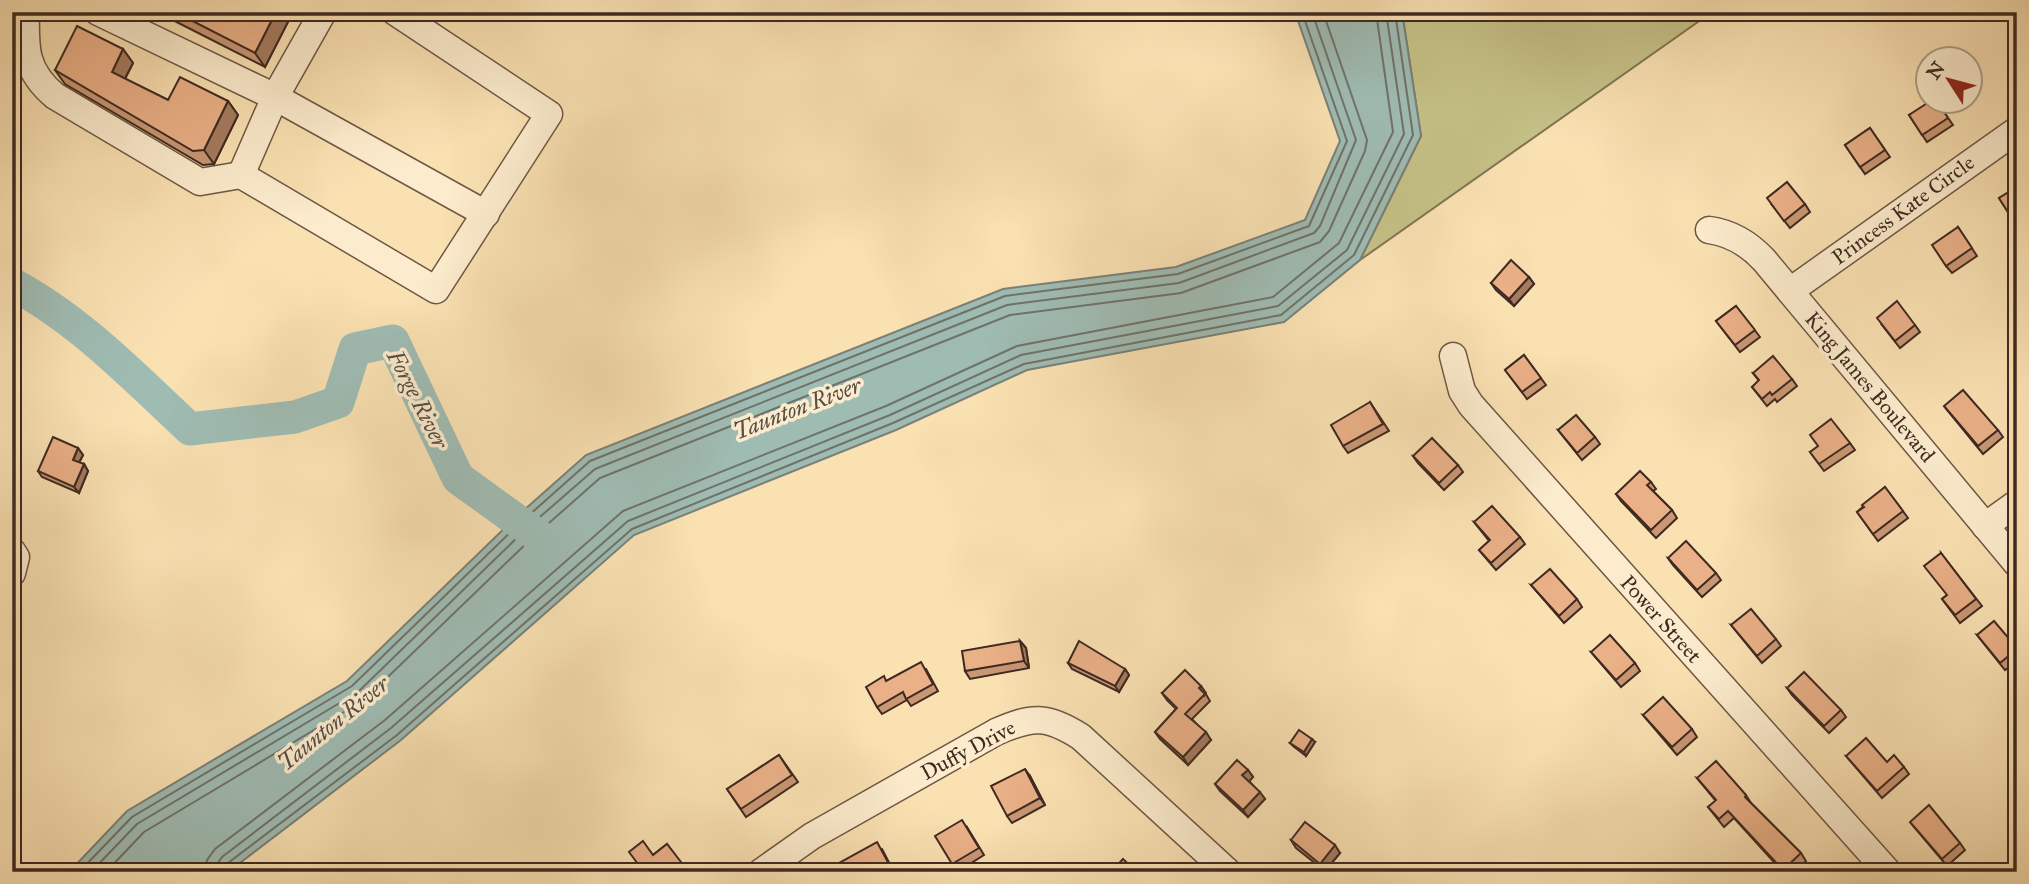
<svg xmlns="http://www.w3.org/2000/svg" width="2029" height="884" font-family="'IM FELL Great Primer',serif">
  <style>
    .green { fill: #c5c187; stroke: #827554; stroke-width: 2 }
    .water { fill: #9fbcb3; stroke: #798179; stroke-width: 2 }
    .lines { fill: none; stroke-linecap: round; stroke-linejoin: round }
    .shore { stroke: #6f726a; stroke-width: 2 }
    .river { stroke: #9fbcb3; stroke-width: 33 }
    .minor-casing { stroke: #6e5745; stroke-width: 29 }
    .minor { stroke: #fceccd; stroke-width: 26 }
    .wall { fill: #c99774; stroke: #3f2921; stroke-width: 2 }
    .shaded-wall { fill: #a47b5e; stroke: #3f2921; stroke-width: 2 }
    .building { fill: #eab087; stroke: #3f2921; stroke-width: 2 }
    .labels { text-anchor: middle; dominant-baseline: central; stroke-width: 7; stroke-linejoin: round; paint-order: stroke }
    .street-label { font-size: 21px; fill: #3f2921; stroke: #fceccd }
    .water-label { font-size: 23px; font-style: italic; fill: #574e46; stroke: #fceccd }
  </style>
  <rect width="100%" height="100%" fill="#fae1b2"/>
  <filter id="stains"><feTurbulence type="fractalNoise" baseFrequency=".00286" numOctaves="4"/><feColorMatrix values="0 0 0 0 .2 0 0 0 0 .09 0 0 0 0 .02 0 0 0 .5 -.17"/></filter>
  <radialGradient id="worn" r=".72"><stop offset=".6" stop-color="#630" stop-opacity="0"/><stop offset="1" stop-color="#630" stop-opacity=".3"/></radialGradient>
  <!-- green -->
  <polygon class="green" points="1402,12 1712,12 1360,260 1421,136"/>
  <!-- water -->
  <polygon class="water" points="1295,12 1402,12 1421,136 1360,260 1284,322 1027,370 896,430 634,535 401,740 228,872 69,872 127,811 347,681 514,519 586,455 1003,289 1176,267 1305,220 1340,141"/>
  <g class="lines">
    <!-- shore -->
    <g class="shore">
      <polyline points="79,872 132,817 352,686 519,524 590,461 1005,296 1178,274 1309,226 1347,141 1302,12"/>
      <polyline points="91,872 137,824 358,692 525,530 595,469 1007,305 1179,283 1314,233 1320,226 1356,140 1312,12"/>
      <polyline points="106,872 144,832 364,700 532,538 600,478 1010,315 1181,293 1320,242 1329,231 1365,151 1367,140 1323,12"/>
      <polyline points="205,872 207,860 215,849 385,720 623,511 886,406 1017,346 1273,297 1339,243 1393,132 1376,12"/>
      <polyline points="216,872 217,864 222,857 391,728 628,521 890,415 1021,355 1278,306 1347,250 1404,134 1386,12"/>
      <polyline points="225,872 228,863 397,735 632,529 893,423 1024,364 1281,315 1354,255 1413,135 1395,12"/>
    </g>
    <!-- river -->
    <path class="river" d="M12,284c68,36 123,94 178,145l105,-12 43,-15 17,-53 38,-8 65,137 90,65"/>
    <defs>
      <g id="minor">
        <path d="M26,12c-1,37 -1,59 29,84l145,86 41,-7"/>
        <polyline points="98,12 275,97 486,214"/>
        <polyline points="323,12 275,97 241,175 436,290 549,114 395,12"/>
        <path d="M1709,230c22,3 40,14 55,30l253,304"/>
        <polyline points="1790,291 2017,130"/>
        <polyline points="1453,356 1462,391 1471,405 1888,872"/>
        <polyline points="1985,526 2017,503"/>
        <polyline points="12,551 16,557 12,573"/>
        <path d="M761,872l51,-36 184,-104c36,-16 51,-17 85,5l147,135"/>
      </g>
    </defs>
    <!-- minor casing -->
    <use href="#minor" class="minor-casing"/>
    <!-- minor -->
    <use href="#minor" class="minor"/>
  </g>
  <!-- wall -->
  <g class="wall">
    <polygon points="157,12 293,12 265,67"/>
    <polygon points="123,49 133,63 125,79 168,100 228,101 238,115 214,164 203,165 65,84 55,70"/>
    <polygon points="1937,102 1953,125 1927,142 1909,115"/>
    <polygon points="1870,128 1890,157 1865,174 1845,145"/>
    <polygon points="2017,187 2017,224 2016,224 1999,198"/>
    <polygon points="1805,204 1810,212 1790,228 1772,205"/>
    <polygon points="1958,227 1977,256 1952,273 1946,266"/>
    <polygon points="1529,277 1534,284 1514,306 1496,290 1491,283"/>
    <polygon points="1736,306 1760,337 1740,352 1716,321"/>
    <polygon points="1882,325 1915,325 1920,332 1900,348"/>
    <polygon points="1524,355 1546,385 1527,399 1505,370"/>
    <polygon points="1753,373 1792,379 1797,386 1777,402 1775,399 1767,406 1752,387 1759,381"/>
    <polygon points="1370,402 1389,431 1348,453 1343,446"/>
    <polygon points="1944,406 1998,430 2003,437 1983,454"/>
    <polygon points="1558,430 1595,437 1600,444 1582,460"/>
    <polygon points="1850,443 1855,450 1824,471 1810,452"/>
    <polygon points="78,448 83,455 79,463 84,464 88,471 79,493 42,477 38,471"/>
    <polygon points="1413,456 1458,465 1463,472 1444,490 1418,463"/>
    <polygon points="1651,482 1656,489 1653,491 1672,510 1677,518 1656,538 1621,501 1616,494"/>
    <polygon points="1885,487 1908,518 1878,541 1857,512"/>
    <polygon points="1474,522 1520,537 1525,544 1496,570 1479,550 1489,541"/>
    <polygon points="1941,553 1982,606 1960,623 1942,599 1947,595"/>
    <polygon points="1668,558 1716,573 1721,580 1702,597 1673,565"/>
    <polygon points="1531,585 1577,599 1582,607 1564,623"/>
    <polygon points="1731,625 1776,639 1781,646 1762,663"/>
    <polygon points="1977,635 2017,648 2017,661 2005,670"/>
    <polygon points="1020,641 1026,648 1029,668 970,679 965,671"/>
    <polygon points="1591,652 1635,663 1640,671 1621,687"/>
    <polygon points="1068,663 1125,669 1129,675 1119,692 1072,669"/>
    <polygon points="926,669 938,691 911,706 907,700 882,714 877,707 887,681"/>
    <polygon points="1201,686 1210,701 1192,719 1211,740 1188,765 1160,739 1155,732 1176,709 1167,700 1162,693"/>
    <polygon points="1787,688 1841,710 1846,717 1829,733 1792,695"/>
    <polygon points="1643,715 1692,729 1697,737 1677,755"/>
    <polygon points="1315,742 1306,756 1293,746 1290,743"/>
    <polygon points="779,755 798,782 746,817 727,789"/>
    <polygon points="1846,756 1887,762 1904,767 1909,774 1882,798"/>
    <polygon points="1248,770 1253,777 1249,781 1265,799 1248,817 1220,791 1215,784"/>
    <polygon points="1030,776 1045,805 1012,823 1007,816"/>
    <polygon points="1697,778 1746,795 1751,803 1801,853 1806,861 1794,872 1783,872 1734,818 1724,827 1708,807 1716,801"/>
    <polygon points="1910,822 1960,843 1965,850 1947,866"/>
    <polygon points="967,827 984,855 957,872 952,864"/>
    <polygon points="1291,840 1340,853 1325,871 1296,848"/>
    <polygon points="667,844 686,870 683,872 644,872 653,855"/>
    <polygon points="882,849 894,872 830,872"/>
  </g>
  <!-- shaded-wall -->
  <g class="shaded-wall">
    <polygon points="276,12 293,12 265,67 255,53"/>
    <polygon points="123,49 133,63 121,86 112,72"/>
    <polygon points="228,101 238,115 214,164 204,150"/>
    <polygon points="12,142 18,150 12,161"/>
    <polygon points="1529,277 1534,284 1514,306 1509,299"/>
    <polygon points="78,448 83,455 77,466 73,460"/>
    <polygon points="84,464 88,471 79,493 74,487"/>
    <polygon points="1020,641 1026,648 1029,668 1024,661"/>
    <polygon points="1125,669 1129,675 1119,692 1115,686"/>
    <polygon points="1201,686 1206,693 1204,696 1199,688"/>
    <polygon points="1206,732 1211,740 1188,765 1183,757"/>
    <polygon points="1312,739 1315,742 1306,756 1304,752"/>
    <polygon points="1025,769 1030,776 1045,805 1040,798"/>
    <polygon points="1248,770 1253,777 1248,783 1242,775"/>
    <polygon points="1260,792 1265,799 1248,817 1243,810"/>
    <polygon points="1335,845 1340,853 1325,871 1320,864"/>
  </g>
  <!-- building -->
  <g class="building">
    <polygon points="175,12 276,12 255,53"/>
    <polygon points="77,26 123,49 112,72 168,100 180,77 228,101 204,150 193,151 55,70"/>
    <polygon points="1929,102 1937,102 1948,118 1922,135 1909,115"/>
    <polygon points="1870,128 1885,150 1860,167 1845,145"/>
    <polygon points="1787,182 1805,204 1784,221 1767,198"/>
    <polygon points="2017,187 2017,213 2011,217 1999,198"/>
    <polygon points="1958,227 1972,248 1946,266 1932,245"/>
    <polygon points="1511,260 1529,277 1509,299 1491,283"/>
    <polygon points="1897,301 1915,325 1895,341 1877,318"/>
    <polygon points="1736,306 1755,330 1735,345 1716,321"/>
    <polygon points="1524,355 1541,378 1522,392 1505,370"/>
    <polygon points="1773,356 1792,379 1772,395 1770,392 1762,399 1752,387 1759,380 1753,373"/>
    <polygon points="1963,390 1998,430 1978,446 1944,406"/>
    <polygon points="1370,402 1383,424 1343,446 1331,425"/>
    <polygon points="1576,415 1595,437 1577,453 1558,430"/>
    <polygon points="1831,419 1850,443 1819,464 1810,452 1818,446 1810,435"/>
    <polygon points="53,437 78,448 73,460 84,464 74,487 38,471"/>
    <polygon points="1432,438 1458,465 1439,483 1413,456"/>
    <polygon points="1640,471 1651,482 1647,485 1672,510 1651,530 1616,494"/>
    <polygon points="1885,487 1903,511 1873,534 1857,512 1864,507 1862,505"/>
    <polygon points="1492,506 1520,537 1491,563 1479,550 1490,540 1474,522"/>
    <polygon points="1686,541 1716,573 1697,590 1668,558"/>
    <polygon points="1941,553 1976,599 1955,615 1942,599 1947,595 1924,566"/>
    <polygon points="1550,569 1577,599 1559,616 1531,585"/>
    <polygon points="1751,609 1776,639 1757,656 1731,625"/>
    <polygon points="1994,621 2017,648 2017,649 2000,663 1977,635"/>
    <polygon points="1610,635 1635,663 1616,680 1591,652"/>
    <polygon points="1020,641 1024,661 965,671 962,651"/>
    <polygon points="1079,641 1125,669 1115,686 1068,663"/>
    <polygon points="921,662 933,684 906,699 903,692 877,707 866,687 884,676 886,681"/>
    <polygon points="1185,670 1201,686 1199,688 1205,694 1185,714 1206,732 1183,757 1155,732 1177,708 1162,693"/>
    <polygon points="1804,672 1841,710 1824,726 1787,688"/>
    <polygon points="1663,697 1692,729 1672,747 1643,715"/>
    <polygon points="1299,730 1312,739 1304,752 1290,743"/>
    <polygon points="1866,738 1887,762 1894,755 1904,767 1877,791 1846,756"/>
    <polygon points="779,755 792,775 741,809 727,789"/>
    <polygon points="1237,760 1248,770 1242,775 1260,792 1243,810 1215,784"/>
    <polygon points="1716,761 1746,795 1745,797 1801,853 1783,870 1728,811 1719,819 1708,807 1716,800 1697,778"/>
    <polygon points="1025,769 1040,798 1007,816 991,786"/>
    <polygon points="1929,805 1960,843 1942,859 1910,822"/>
    <polygon points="962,820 979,848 952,864 935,836"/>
    <polygon points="1305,822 1335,845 1320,864 1291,840"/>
    <polygon points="643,841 653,855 667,844 681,862 669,872 644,872 629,852"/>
    <polygon points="877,842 890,866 880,872 830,872 839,867 837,864"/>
    <polygon points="1123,859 1137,872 1111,872"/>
  </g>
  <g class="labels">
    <!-- street labels -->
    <g class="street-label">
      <text transform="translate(1903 210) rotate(-36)">Princess Kate Circle</text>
      <text transform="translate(1870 387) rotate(50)">King James Boulevard</text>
      <text transform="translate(1661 619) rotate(48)">Power Street</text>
      <text transform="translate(968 750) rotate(-28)">Duffy Drive</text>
    </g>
    <!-- water labels -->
    <g class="water-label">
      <text transform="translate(418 399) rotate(63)">Forge River</text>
      <text transform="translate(797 408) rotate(-21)">Taunton River</text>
      <text transform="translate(333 723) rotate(-39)">Taunton River</text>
    </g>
  </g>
  <!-- margin -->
  <rect width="2029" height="884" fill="none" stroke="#fae1b2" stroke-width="42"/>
  <rect x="14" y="14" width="2001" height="856" fill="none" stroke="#3f2921" stroke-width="3.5"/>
  <rect x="21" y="21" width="1987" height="842" fill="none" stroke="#3f2921" stroke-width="2"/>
  <!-- north arrow -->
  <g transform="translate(1949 80) rotate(306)"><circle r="33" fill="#fceccd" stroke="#b09e88" stroke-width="2"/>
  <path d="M0-5L12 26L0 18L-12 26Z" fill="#8f2418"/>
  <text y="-10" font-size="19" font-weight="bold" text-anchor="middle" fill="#3f2921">N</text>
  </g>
  <rect width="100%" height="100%" filter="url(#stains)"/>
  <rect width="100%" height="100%" fill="url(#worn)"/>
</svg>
